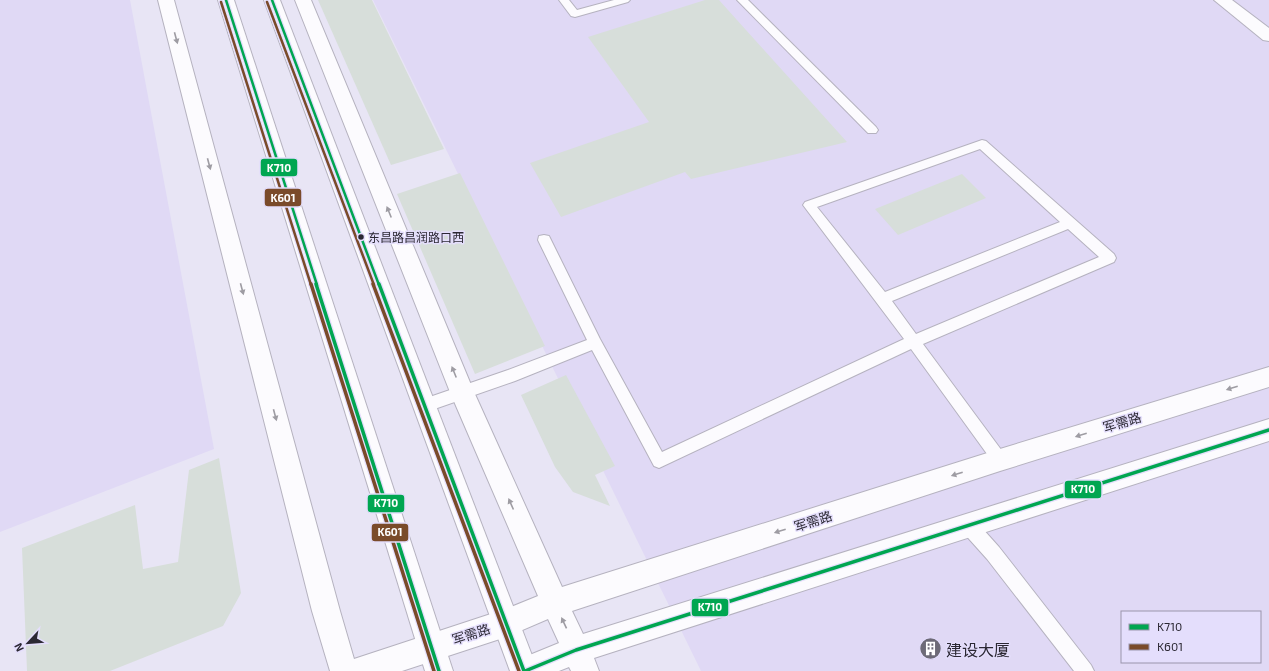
<svg xmlns="http://www.w3.org/2000/svg" width="1269" height="671" font-family="'Exo 2','Noto Sans SC',sans-serif">
  <style>
    .built { fill: #e0d9f5; fill-rule: evenodd }
    .green { fill: #d7deda }
    .lines { fill: none; stroke-linecap: round; stroke-linejoin: round }
    .service-casing { stroke: #b5b2bf; stroke-width: 2 }
    .tertiary-casing { stroke: #b5b2bf; stroke-width: 2 }
    .primary-casing { stroke: #b5b2bf; stroke-width: 2 }
    .service { fill: #fcfbfe; fill-rule: evenodd }
    .tertiary { fill: #fcfbfe; fill-rule: evenodd }
    .primary { fill: #fcfbfe; fill-rule: evenodd }
    .bus-1-far1-casing { stroke: #e4defc; stroke-width: 5 }
    .bus-1-casing { stroke: #e4defc; stroke-width: 6 }
    .bus-2-far1-casing { stroke: #e4defc; stroke-width: 5 }
    .bus-2-casing { stroke: #e4defc; stroke-width: 6 }
    .bus-1-far1 { stroke: #00a651; stroke-width: 2.5 }
    .bus-1 { stroke: #00a651; stroke-width: 3.5 }
    .bus-2-far1 { stroke: #7a4b2a; stroke-width: 2.5 }
    .bus-2 { stroke: #7a4b2a; stroke-width: 3.5 }
    .oneway { fill: #9e9ca3 }
    .bus-dot { fill: #2b2833; stroke: #e4defc; stroke-width: 1.5 }
    .labels { text-anchor: middle; dominant-baseline: central; stroke-width: 3; stroke-linejoin: round; paint-order: stroke }
    .bus-label { font-size: 12px; fill: #2b2833; stroke: #e4defc; text-anchor: start }
    .street-label { font-size: 13px; fill: #2b2833; stroke: #e4defc }
    .near-poi-label { font-size: 16px; fill: #2b2833; stroke: #e4defc; text-anchor: start }
    .line-badge { stroke: #e4defc; stroke-width: 1.5 }
    .badge-label { font-size: 11px; text-anchor: middle; font-weight: bold; fill: #fff }
  </style>
  <rect width="100%" height="100%" fill="#e8e5f5"/>
  <!-- built -->
  <g class="built">
    <polygon points="0,0 130,0 214,449 0,532"/>
    <path d="M373,0h896v671h-568zM1122,612h138v50h-138z"/>
  </g>
  <!-- green -->
  <g class="green">
    <polygon points="318,0 372,0 444,149 391,165"/>
    <polygon points="705,0 719,0 847,142 691,179 685,172 561,217 530,163 649,122 588,37"/>
    <polygon points="460,173 545,346 475,374 397,194"/>
    <polygon points="962,174 986,198 898,235 875,209"/>
    <polygon points="566,375 615,466 595,475 610,506 573,492 555,467 521,395"/>
    <polygon points="219,458 241,593 223,626 110,671 27,671 22,548 135,505 143,569 178,562 189,470"/>
  </g>
  <g class="lines">
    <defs>
      <g id="service">
        <polygon points="559,0 569,0 577,10 614,0 630,0 628,2 575,17 571,16"/>
        <polygon points="737,0 748,0 876,127 878,130 876,133 868,133"/>
        <path d="M982,140l4,1 128,113 2,4 -2,4 -191,82 82,111 3,5 -3,5 -5,2 -5,-2 -84,-116 -252,119 -5,-2 -62,-116 -77,31 -92,32 -5,-2 -2,-5 2,-5 90,-31 79,-30 -49,-100 1,-4 5,-1 5,1 51,103 62,113 242,-113 -101,-134 2,-3zM980,149l80,73 -175,70 -68,-85zM1068,229l31,28 -183,77 -24,-33z"/>
        <polygon points="967,516 973,518 999,547 1091,665 1094,671 1074,671 987,559 961,530 959,524 961,518"/>
      </g>
      <g id="tertiary">
        <polygon points="158,0 174,0 340,611 354,659 506,609 538,596 450,392 295,0 311,0 474,392 562,587 1000,449 1269,367 1269,387 1000,471 572,611 583,634 1269,419 1269,441 594,658 599,671 571,671 569,667 559,671 511,671 515,661 559,643 548,619 506,637 402,671 330,671 312,611"/>
        <polygon points="1214,0 1232,0 1269,28 1269,41 1263,40"/>
      </g>
      <g id="primary">
        <polygon points="218,0 234,0 453,671 425,671"/>
        <polygon points="264,0 280,0 538,671 510,671"/>
      </g>
    </defs>
    <!-- service casing -->
    <use href="#service" class="service-casing"/>
    <!-- tertiary casing -->
    <use href="#tertiary" class="tertiary-casing"/>
    <!-- primary casing -->
    <use href="#primary" class="primary-casing"/>
    <!-- service -->
    <use href="#service" class="service"/>
    <!-- tertiary -->
    <use href="#tertiary" class="tertiary"/>
    <!-- primary -->
    <use href="#primary" class="primary"/>
    <defs>
      <g id="bus-1-far1">
        <polyline points="226,0 317,285"/>
        <polyline points="272,0 379,285"/>
      </g>
      <g id="bus-1">
        <polyline points="316,284 439,671"/>
        <polyline points="379,284 524,671"/>
        <polyline points="525,671 576,650 1269,430"/>
      </g>
      <g id="bus-2-far1">
        <polyline points="221,2 311,285"/>
        <polyline points="267,2 374,285"/>
      </g>
      <g id="bus-2">
        <polyline points="311,284 434,671"/>
        <polyline points="373,284 519,671"/>
      </g>
    </defs>
    <!-- bus-1-far1 casing -->
    <use href="#bus-1-far1" class="bus-1-far1-casing"/>
    <!-- bus-1 casing -->
    <use href="#bus-1" class="bus-1-casing"/>
    <!-- bus-2-far1 casing -->
    <use href="#bus-2-far1" class="bus-2-far1-casing"/>
    <!-- bus-2 casing -->
    <use href="#bus-2" class="bus-2-casing"/>
    <!-- bus-1-far1 -->
    <use href="#bus-1-far1" class="bus-1-far1"/>
    <!-- bus-1 -->
    <use href="#bus-1" class="bus-1"/>
    <!-- bus-2-far1 -->
    <use href="#bus-2-far1" class="bus-2-far1"/>
    <!-- bus-2 -->
    <use href="#bus-2" class="bus-2"/>
  </g>
  <!-- one-way arrows -->
  <defs><path id="oneway-solid" d="M-6-.8H1V-3.2L6.5 0L1 3.2V.8H-6Z"/></defs>
  <g class="oneway">
    <use href="#oneway-solid" transform="translate(176 38) rotate(75)"/>
    <use href="#oneway-solid" transform="translate(209 164) rotate(75)"/>
    <use href="#oneway-solid" transform="translate(389 212) rotate(-112)"/>
    <use href="#oneway-solid" transform="translate(242 289) rotate(75)"/>
    <use href="#oneway-solid" transform="translate(454 372) rotate(-112)"/>
    <use href="#oneway-solid" transform="translate(1232 388) rotate(163)"/>
    <use href="#oneway-solid" transform="translate(275 415) rotate(75)"/>
    <use href="#oneway-solid" transform="translate(1081 435) rotate(163)"/>
    <use href="#oneway-solid" transform="translate(957 474) rotate(162)"/>
    <use href="#oneway-solid" transform="translate(511 504) rotate(-114)"/>
    <use href="#oneway-solid" transform="translate(780 531) rotate(162)"/>
    <use href="#oneway-solid" transform="translate(564 623) rotate(-115)"/>
  </g>
  <!-- icons -->
  <defs>
    <symbol id="building-disc" viewBox="-11 -11 22 22"><circle r="9.5" fill="#6d6a77" stroke="#e4defc"/><path d="M-4-6H4V6H1V3H-1V6H-4ZM-2.5-4.3h1.7v1.8h-1.7ZM.8-4.3h1.7v1.8H.8ZM-2.5-1h1.7V.8h-1.7ZM.8-1h1.7V.8H.8Z" fill="#fff"/></symbol>
  </defs>
  <g fill-rule="evenodd">
    <use href="#building-disc" x="918" y="636" width="25" height="25"/>
  </g>
  <!-- markers -->
  <circle class="bus-dot" cx="361" cy="237" r="3.5"/>
  <g class="labels">
    <!-- bus labels -->
    <g class="bus-label">
      <text x="368" y="237">东昌路昌润路口西</text>
    </g>
    <!-- street labels -->
    <g class="street-label">
      <text transform="translate(1122 422) rotate(-17)">军需路</text>
      <text transform="translate(813 521) rotate(-18)">军需路</text>
      <text transform="translate(471 634) rotate(-18)">军需路</text>
    </g>
    <!-- near-poi labels -->
    <g class="near-poi-label">
      <text x="946" y="649">建设大厦</text>
    </g>
  </g>
  <g class="line-badge">
    <rect x="260" y="158" width="38" height="19" rx="4" fill="#00a651"/>
    <rect x="264" y="188" width="38" height="19" rx="4" fill="#7a4b2a"/>
    <rect x="1064" y="480" width="38" height="19" rx="4" fill="#00a651"/>
    <rect x="367" y="494" width="38" height="19" rx="4" fill="#00a651"/>
    <rect x="371" y="523" width="38" height="19" rx="4" fill="#7a4b2a"/>
    <rect x="691" y="598" width="38" height="19" rx="4" fill="#00a651"/>
  </g>
  <g class="badge-label">
    <text x="279" y="172">K710</text>
    <text x="283" y="202">K601</text>
    <text x="1083" y="493">K710</text>
    <text x="386" y="507">K710</text>
    <text x="390" y="536">K601</text>
    <text x="710" y="611">K710</text>
  </g>
  <!-- legend -->
  <rect x="1121" y="611" width="140" height="52" fill="#e4defc" stroke="#9a95ac"/>
  <rect x="1129" y="624" width="20" height="6" fill="#00a651" stroke="#9a95ac"/>
  <text x="1157" y="631" font-size="12" fill="#2b2833">K710</text>
  <rect x="1129" y="644" width="20" height="6" fill="#7a4b2a" stroke="#9a95ac"/>
  <text x="1157" y="651" font-size="12" fill="#2b2833">K601</text>
  <!-- north arrow -->
  <g transform="translate(28 643) rotate(244)" stroke="#e4defc" stroke-width="3" paint-order="stroke">
  <path d="M0-3L7 15L0 10L-7 15Z" fill="#2b2833"/>
  <text y="-6" font-size="11" font-weight="bold" text-anchor="middle" fill="#2b2833">N</text>
  </g>
</svg>
